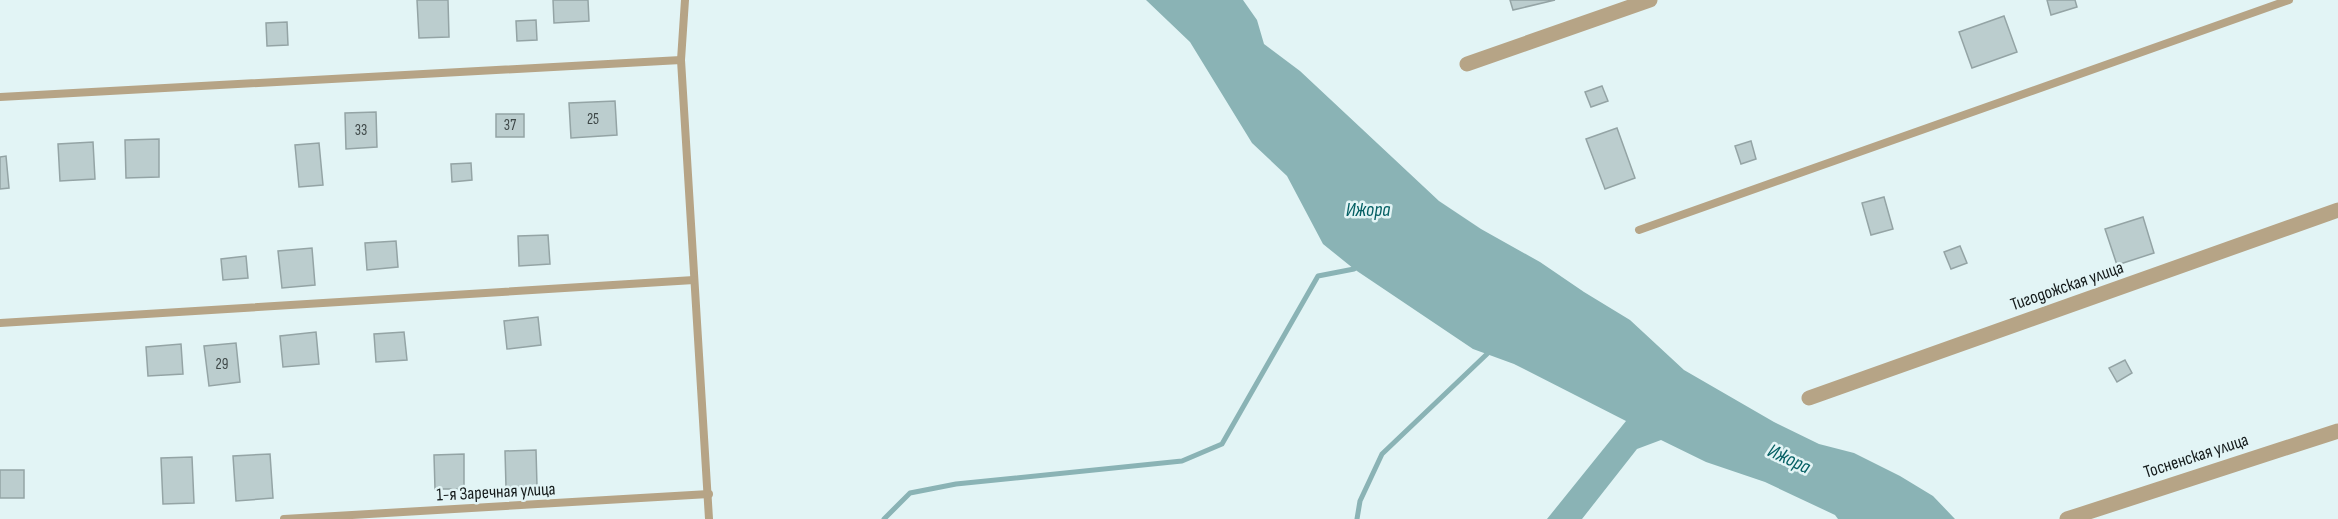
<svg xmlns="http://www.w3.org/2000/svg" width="2338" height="519" font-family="'Sofia Sans Condensed',sans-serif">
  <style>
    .water { fill: #8ab3b5 }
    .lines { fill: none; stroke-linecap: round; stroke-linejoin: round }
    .stream { stroke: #8ab3b5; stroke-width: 5 }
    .building { fill: #bbcdce; stroke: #94a4a5; stroke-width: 1.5 }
    .service { stroke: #b6a486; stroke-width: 8 }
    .minor { stroke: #b6a486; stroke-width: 15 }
    .labels { text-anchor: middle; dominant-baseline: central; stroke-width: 5; stroke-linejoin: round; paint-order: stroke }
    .number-label { font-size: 15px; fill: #3e4747 }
    .street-label { font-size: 18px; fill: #141a1a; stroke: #e2f4f5 }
    .water-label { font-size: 20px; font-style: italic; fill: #045f63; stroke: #e2f4f5 }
  </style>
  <rect width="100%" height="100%" fill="#e2f4f5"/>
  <!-- water -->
  <polygon class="water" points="1146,0 1243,0 1257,20 1264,44 1300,71 1439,201 1481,229 1540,262 1584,292 1630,320 1684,370 1774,422 1819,444 1854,453 1900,476 1933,496 1955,519 1838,519 1835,515 1765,482 1706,462 1661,440 1637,449 1582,519 1547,519 1626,421 1514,364 1473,349 1354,269 1323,244 1287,176 1252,143 1190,42"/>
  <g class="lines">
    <!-- stream -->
    <g class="stream">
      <polyline points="884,519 910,493 956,484 1182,461 1222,444 1318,276 1354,269"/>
      <polyline points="1357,519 1360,501 1382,454 1487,354"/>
    </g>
  </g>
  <!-- building -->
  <g class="building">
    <polygon points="417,0 448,0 449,37 419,38"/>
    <polygon points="553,0 588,0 589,21 554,23"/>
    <polygon points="1510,0 1555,0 1513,10"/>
    <polygon points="2047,0 2075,0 2077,7 2051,15"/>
    <polygon points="2004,16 2017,52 1972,68 1959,32"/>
    <polygon points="536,20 537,40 517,41 516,21"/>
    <polygon points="287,22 288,45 267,46 266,23"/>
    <polygon points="1602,86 1608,101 1591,107 1585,92"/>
    <polygon points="615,101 617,135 571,138 569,103"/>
    <polygon points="376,112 377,147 346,149 345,113"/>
    <rect x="496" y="114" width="28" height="23"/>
    <polygon points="1617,128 1635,178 1605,189 1586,139"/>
    <polygon points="159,139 159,177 126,178 125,140"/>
    <polygon points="1751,141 1756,159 1741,164 1735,146"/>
    <polygon points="93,142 95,179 60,181 58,144"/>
    <polygon points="319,143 323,185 299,187 295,145"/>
    <polygon points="6,156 9,188 0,189 0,157"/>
    <polygon points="471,163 472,180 452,182 451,164"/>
    <polygon points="1884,197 1893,229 1871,235 1862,203"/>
    <polygon points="2143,217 2154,253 2117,265 2105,229"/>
    <polygon points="548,235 550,264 519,266 518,236"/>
    <polygon points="396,241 398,267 367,270 365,243"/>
    <polygon points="1960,246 1967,263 1951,269 1944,252"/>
    <polygon points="312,248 315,285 282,288 278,251"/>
    <polygon points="246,256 248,278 223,280 221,259"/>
    <polygon points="538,317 541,345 507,349 504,321"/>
    <polygon points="316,332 319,364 283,367 280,336"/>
    <polygon points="404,332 407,360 376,362 374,334"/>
    <polygon points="236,343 240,382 209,386 204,346"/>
    <polygon points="181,344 183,374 148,376 146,347"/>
    <polygon points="2125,360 2132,373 2117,382 2109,368"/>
    <polygon points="536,450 537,486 506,487 505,451"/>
    <polygon points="270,454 273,498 236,501 233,456"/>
    <polygon points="464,454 464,489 435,489 434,455"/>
    <polygon points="192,457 194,503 163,504 161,458"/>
    <rect x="0" y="470" width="24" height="28"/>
  </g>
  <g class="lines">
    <!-- service -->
    <g class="service">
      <polyline points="685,0 681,60 709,519"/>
      <polyline points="0,97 681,60"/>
      <polyline points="1639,230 2289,0"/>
      <polyline points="0,323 694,280"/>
      <polyline points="284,519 709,494"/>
    </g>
    <!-- minor -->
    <g class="minor">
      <polyline points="1467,64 1650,0"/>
      <polyline points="1809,398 2338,210"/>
      <polyline points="2067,519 2338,431"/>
    </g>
  </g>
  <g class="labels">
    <!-- number labels -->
    <g class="number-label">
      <text x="593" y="119">25</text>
      <text x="510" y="125">37</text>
      <text x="361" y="130">33</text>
      <text x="222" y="364">29</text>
    </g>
    <!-- street labels -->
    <g class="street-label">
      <text transform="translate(2067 286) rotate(-19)">Тигодожская улица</text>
      <text transform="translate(2196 456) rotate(-18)">Тосненская улица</text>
      <text transform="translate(496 492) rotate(-3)">1-я Заречная улица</text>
    </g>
    <!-- water labels -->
    <g class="water-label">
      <text x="1368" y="210">Ижора</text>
      <text transform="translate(1789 459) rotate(25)">Ижора</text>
    </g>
  </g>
</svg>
